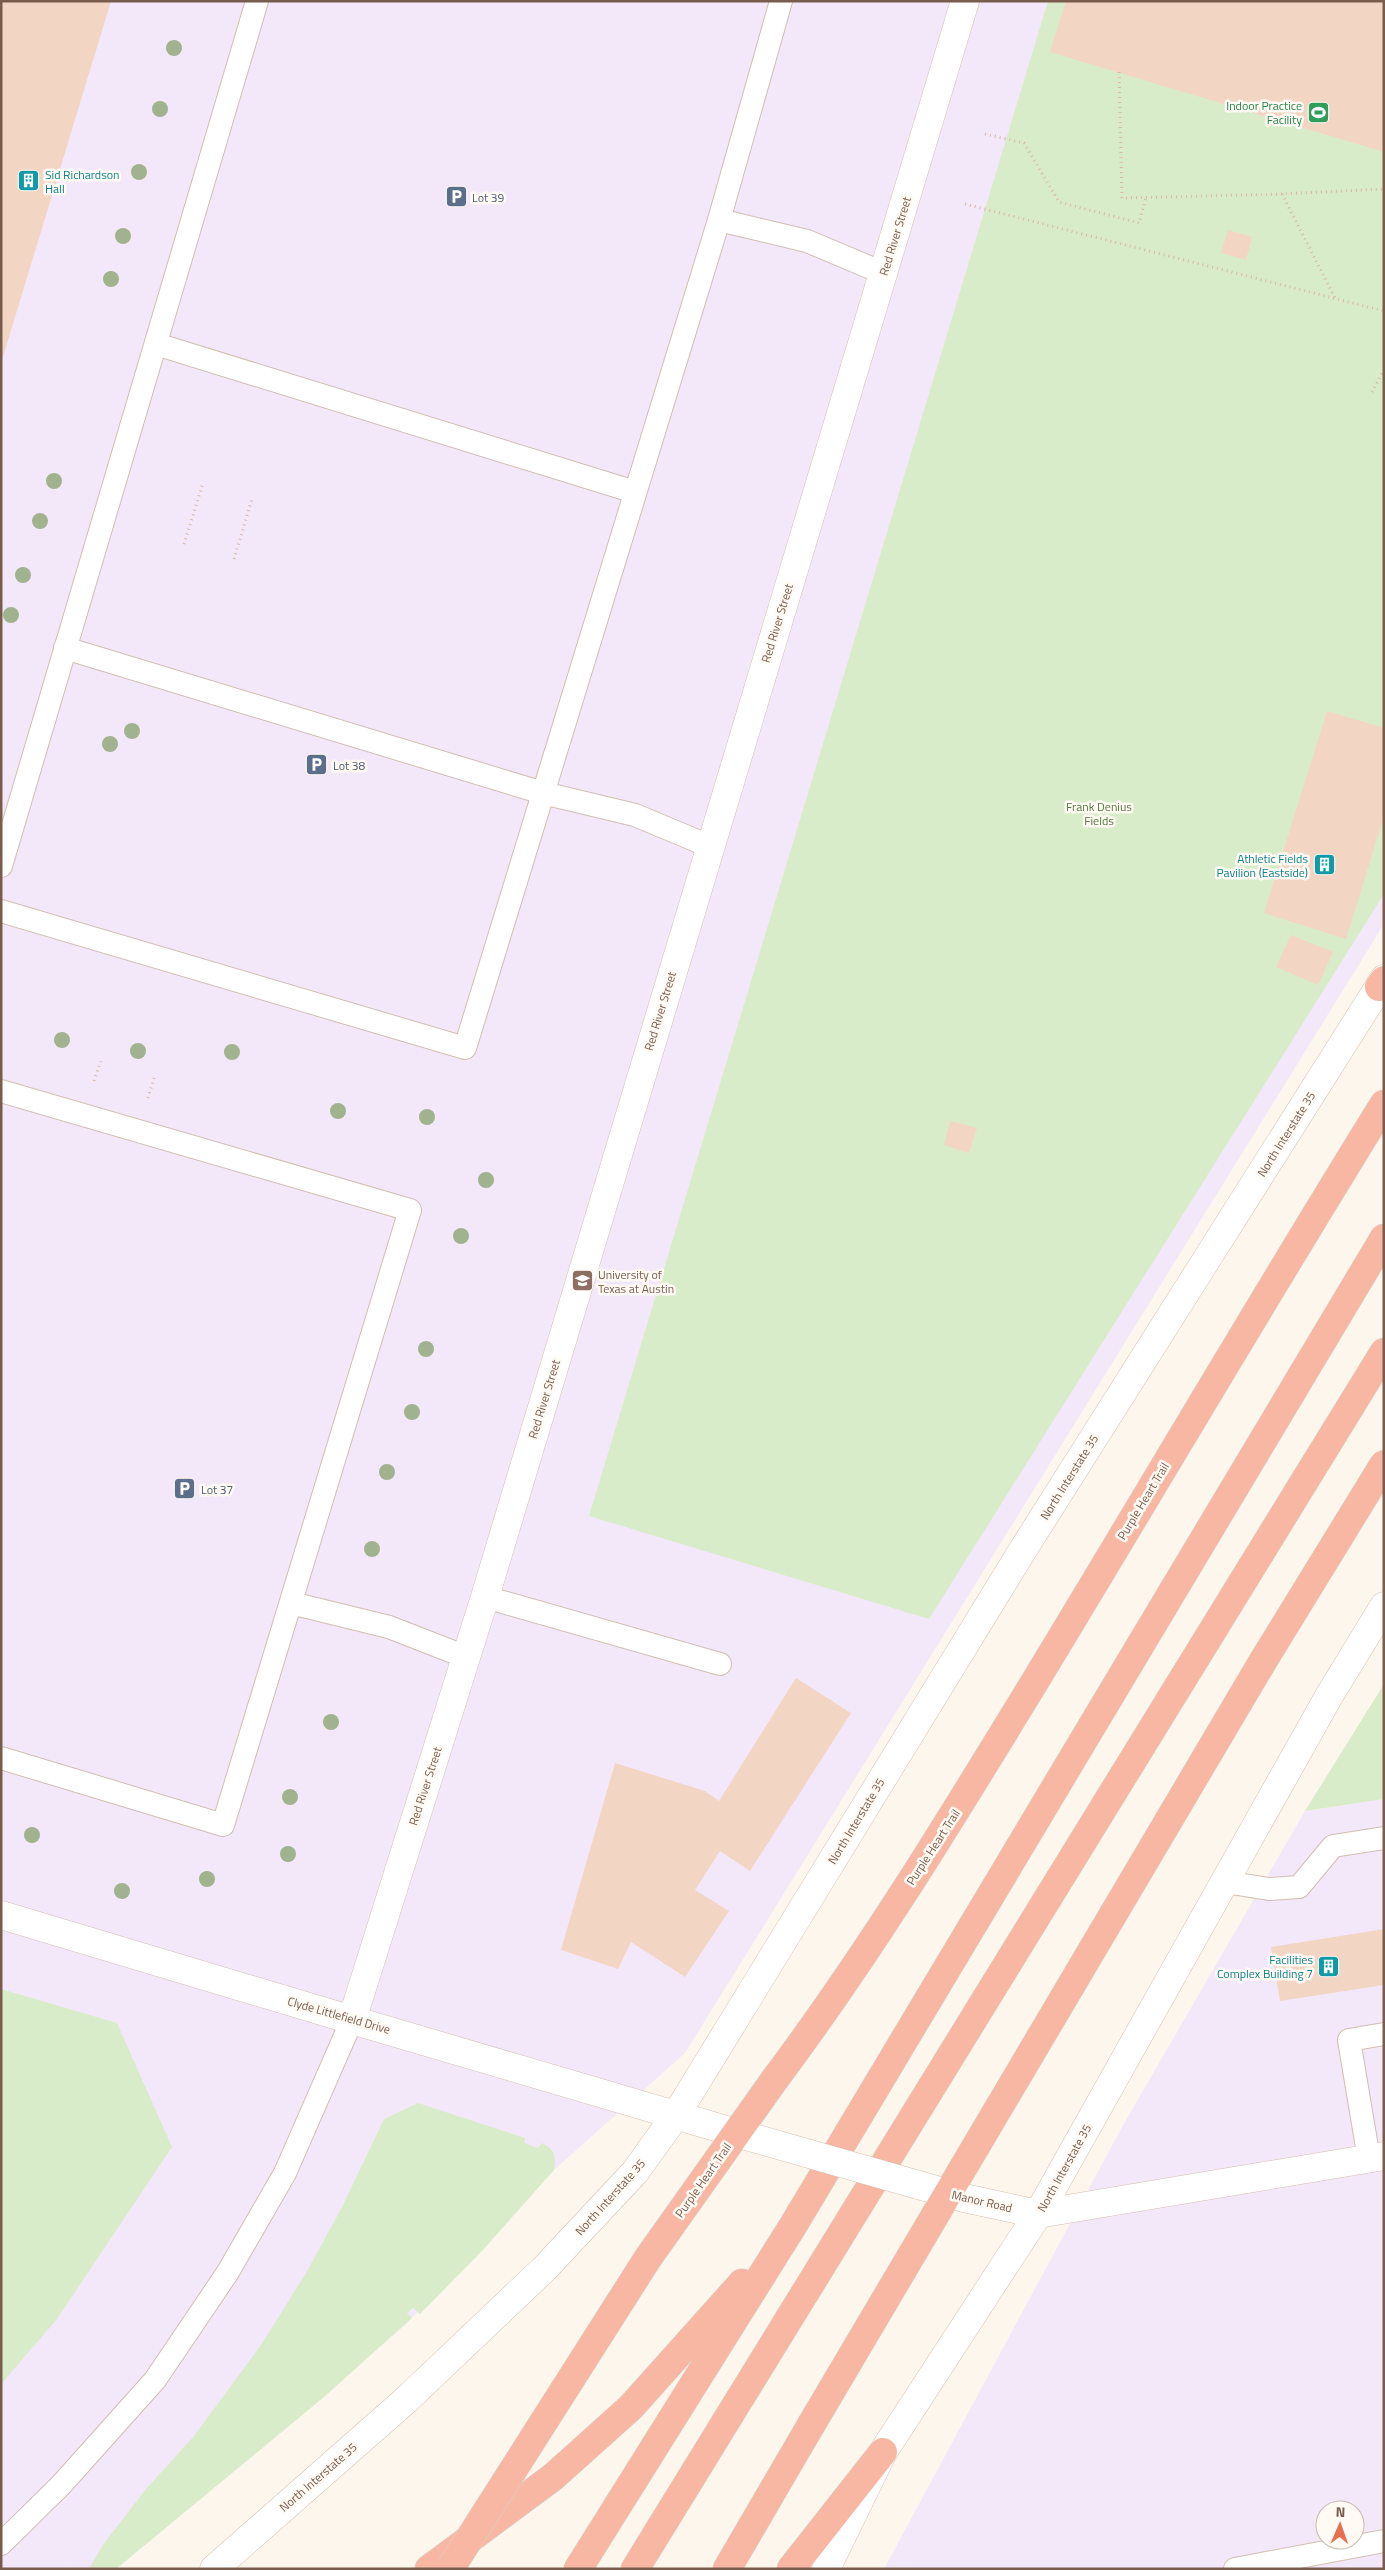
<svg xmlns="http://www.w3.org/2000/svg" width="1385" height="2570" font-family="'Titillium Web',sans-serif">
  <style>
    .education { fill: #f3e8fa; fill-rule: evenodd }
    .green { fill: #d8ecc9 }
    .building { fill: #f3d5c3 }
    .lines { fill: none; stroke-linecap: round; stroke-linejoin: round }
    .lane-casing { stroke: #d1beb0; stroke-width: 24 }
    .street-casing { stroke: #d1beb0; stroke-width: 29 }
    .secondary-casing { stroke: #d6c0b0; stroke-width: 29 }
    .highway-casing { stroke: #dad1cd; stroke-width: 29 }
    .path { stroke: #d9b8a5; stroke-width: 3; stroke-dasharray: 1 4; stroke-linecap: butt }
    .lane { stroke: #fff; stroke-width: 22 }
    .street { stroke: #fff; stroke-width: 28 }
    .secondary { stroke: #fff; stroke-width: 28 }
    .highway { stroke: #f7b7a3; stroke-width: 28 }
    .secondary-bridge-casing { stroke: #d6c0b0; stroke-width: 29; stroke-linecap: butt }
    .highway-bridge-casing { stroke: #dad1cd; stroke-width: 29; stroke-linecap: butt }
    .secondary-bridge { stroke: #fff; stroke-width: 28 }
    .highway-bridge { stroke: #f7b7a3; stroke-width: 28 }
    .tree { fill: #a0b28e }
    .labels { text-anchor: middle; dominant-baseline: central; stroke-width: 5; stroke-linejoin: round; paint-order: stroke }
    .leisure-label { font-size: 12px; fill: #27864d; stroke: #fffaf3; text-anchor: end }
    .culture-label { font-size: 12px; fill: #0d838f; stroke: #fffaf3; text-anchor: end }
    .service-label { font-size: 12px; fill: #4e5e75; stroke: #fffaf3; text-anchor: start }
    .street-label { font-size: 12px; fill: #7a5c4d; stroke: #fffaf3 }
    .park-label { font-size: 12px; fill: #537a41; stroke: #fffaf3 }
    .education-label { font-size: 12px; fill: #785e54; stroke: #fffaf3; text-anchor: start }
  </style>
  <rect width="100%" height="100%" fill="#fdf6ec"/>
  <!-- education -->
  <g class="education">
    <polygon points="1,1 1384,1 1384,924 685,2053 554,2170 405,2325 116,2569 1,2569"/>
    <path d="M1384,1799v770h-500l238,-442 183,-316zM1325,2510h30v30h-30z"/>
  </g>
  <!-- green -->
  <g class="green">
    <polygon points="1048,1 1384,1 1384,894 929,1619 589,1516"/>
    <polygon points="1384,1684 1384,1799 1305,1811"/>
    <polygon points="1,1989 117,2023 172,2147 57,2319 1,2384"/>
    <path d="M418,2103l107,35 -1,5 14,5 4,-5c13,7 14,12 12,27l-72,81 -62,63 -7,-6 -6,5 5,5 -88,79 -208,172h-27l13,-23 44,-57 48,-53 67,-91 45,-72 35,-64 43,-90z"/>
  </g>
  <!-- building -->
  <g class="building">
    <polygon points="1,1 111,1 2,360 1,360"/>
    <polygon points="1066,1 1384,1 1384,152 1050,52"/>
    <polygon points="1228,230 1252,237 1246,260 1221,253"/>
    <polygon points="1327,711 1384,728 1384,816 1346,939 1264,913"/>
    <polygon points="1291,935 1333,952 1318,985 1276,967"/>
    <polygon points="950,1121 977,1128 969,1153 944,1145"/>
    <polygon points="796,1678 851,1713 750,1871 720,1851 695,1890 729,1911 685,1977 631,1942 618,1969 561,1950 615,1763 705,1791 719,1801"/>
    <polygon points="1384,1929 1384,1985 1280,2001 1271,1947"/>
  </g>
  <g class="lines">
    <defs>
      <g id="lane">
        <polyline points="719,220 807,241 883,273"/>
        <polyline points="156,344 635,492"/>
        <polyline points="65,648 543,793 635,815 709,846"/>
        <polyline points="1,866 257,1"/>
        <polyline points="1,911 465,1048 719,220 781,1"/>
        <polyline points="1,1091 410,1210 223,1825 1,1758"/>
        <polyline points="485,1597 720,1664"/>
        <polyline points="291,1603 389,1627 466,1657"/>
        <polyline points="1225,1882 1269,1889 1299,1887 1333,1846 1384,1838"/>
        <polyline points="1369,2159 1349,2040 1384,2034"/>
        <polyline points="1,2544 61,2485 155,2380 228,2272 285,2173 352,2020"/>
        <polyline points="1235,2569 1384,2541"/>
      </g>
      <polyline id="street" points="1,1915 352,2020"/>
      <g id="secondary">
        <polyline points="743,2135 352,2020 485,1597 965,1"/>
        <polyline points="964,2198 1038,2214 1384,2156"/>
        <polyline points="214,2569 406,2400 545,2268 635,2172 676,2115 1024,1548 1384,979"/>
        <polyline points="826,2569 883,2452 1038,2214 1329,1696 1384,1606"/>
      </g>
      <g id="highway">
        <polyline points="1379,987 1384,980"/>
        <path d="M775,2079c96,-128 179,-265 262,-401 116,-191 229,-384 347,-574"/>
        <polyline points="429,2569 553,2477 631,2407 742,2283"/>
        <polyline points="578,2569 794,2224 1384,1238"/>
        <polyline points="635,2569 1384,1352"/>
        <polyline points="727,2569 811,2425"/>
        <polyline points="791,2569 883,2452"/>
      </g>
    </defs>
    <!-- lane casing -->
    <use href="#lane" class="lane-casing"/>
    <!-- street casing -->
    <use href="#street" class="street-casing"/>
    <!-- secondary casing -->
    <use href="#secondary" class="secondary-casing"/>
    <!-- highway casing -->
    <use href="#highway" class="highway-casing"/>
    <!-- path -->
    <g class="path">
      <polyline points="1119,72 1122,198 1282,194 1384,189"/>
      <polyline points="985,134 1024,143 1059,202 1139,223 1146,198"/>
      <polyline points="1282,194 1335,298"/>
      <polyline points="965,204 1384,311"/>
      <polyline points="1372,392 1384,370"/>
      <polyline points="184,544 203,483"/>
      <polyline points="234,559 252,499"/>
      <polyline points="94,1081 102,1058"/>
      <polyline points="148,1098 155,1075"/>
    </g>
    <!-- lane -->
    <use href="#lane" class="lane"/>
    <!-- street -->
    <use href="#street" class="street"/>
    <!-- secondary -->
    <use href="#secondary" class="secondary"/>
    <!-- highway -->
    <use href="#highway" class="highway"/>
    <defs>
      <polyline id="secondary-bridge" points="743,2135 964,2198"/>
      <g id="highway-bridge">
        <polyline points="811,2425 1263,1661 1384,1464"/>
        <polyline points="450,2569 648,2258 775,2079"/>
      </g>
    </defs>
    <!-- secondary-bridge casing -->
    <use href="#secondary-bridge" class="secondary-bridge-casing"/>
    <!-- highway-bridge casing -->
    <use href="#highway-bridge" class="highway-bridge-casing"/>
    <!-- secondary-bridge -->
    <use href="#secondary-bridge" class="secondary-bridge"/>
    <!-- highway-bridge -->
    <use href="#highway-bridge" class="highway-bridge"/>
  </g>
  <!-- trees -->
  <g class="tree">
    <circle cx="174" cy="48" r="8"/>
    <circle cx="160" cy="109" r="8"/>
    <circle cx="139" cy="172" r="8"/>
    <circle cx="123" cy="236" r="8"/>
    <circle cx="111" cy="279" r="8"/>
    <circle cx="54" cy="481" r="8"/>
    <circle cx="40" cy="521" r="8"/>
    <circle cx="23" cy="575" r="8"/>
    <circle cx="11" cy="615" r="8"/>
    <circle cx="132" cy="731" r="8"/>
    <circle cx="110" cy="744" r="8"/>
    <circle cx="62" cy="1040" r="8"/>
    <circle cx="138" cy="1051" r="8"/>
    <circle cx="232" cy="1052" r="8"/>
    <circle cx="338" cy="1111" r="8"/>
    <circle cx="427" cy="1117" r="8"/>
    <circle cx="486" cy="1180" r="8"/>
    <circle cx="461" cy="1236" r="8"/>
    <circle cx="426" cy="1349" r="8"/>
    <circle cx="412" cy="1412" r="8"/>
    <circle cx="387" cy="1472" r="8"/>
    <circle cx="372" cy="1549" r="8"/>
    <circle cx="331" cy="1722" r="8"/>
    <circle cx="290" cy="1797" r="8"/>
    <circle cx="32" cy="1835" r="8"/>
    <circle cx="288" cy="1854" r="8"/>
    <circle cx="207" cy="1879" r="8"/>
    <circle cx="122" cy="1891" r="8"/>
  </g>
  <!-- icons -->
  <defs>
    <symbol id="stadium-square" viewBox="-11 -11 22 22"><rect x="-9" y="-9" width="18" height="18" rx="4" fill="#2e9e5b" stroke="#fffaf3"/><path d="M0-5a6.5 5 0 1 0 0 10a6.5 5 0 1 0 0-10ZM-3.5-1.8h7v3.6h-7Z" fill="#fff"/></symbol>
    <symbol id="building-square" viewBox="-11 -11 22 22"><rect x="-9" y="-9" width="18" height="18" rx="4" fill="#0f9aa8" stroke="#fffaf3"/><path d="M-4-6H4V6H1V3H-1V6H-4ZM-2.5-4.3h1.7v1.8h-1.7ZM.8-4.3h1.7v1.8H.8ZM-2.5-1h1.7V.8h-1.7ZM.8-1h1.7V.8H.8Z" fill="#fff"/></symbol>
    <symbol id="parking-square" viewBox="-11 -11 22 22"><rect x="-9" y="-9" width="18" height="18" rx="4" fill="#5c6f8a" stroke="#fffaf3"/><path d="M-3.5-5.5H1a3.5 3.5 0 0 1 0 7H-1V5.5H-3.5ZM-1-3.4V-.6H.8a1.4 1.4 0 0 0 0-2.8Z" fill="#fff"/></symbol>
    <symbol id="university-square" viewBox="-11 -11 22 22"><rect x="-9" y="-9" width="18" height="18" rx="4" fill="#8d6e63" stroke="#fffaf3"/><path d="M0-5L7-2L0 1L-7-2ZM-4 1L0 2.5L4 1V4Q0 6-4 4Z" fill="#fff"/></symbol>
  </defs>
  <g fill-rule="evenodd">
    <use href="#stadium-square" x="1306" y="100" width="25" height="25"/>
    <use href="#building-square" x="16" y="168" width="25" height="25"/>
    <use href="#parking-square" x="444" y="184" width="25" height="25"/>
    <use href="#parking-square" x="304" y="752" width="25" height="25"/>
    <use href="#building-square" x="1312" y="852" width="25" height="25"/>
    <use href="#university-square" x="570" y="1268" width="25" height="25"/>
    <use href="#parking-square" x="172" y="1476" width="25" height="25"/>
    <use href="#building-square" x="1316" y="1954" width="25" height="25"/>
  </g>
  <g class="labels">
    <!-- leisure labels -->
    <g class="leisure-label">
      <text x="1302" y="105">Indoor Practice<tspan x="1302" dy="14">Facility</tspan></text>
    </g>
    <!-- culture labels -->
    <g class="culture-label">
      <text x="45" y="174" text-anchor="start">Sid Richardson<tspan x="45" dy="14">Hall</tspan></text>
      <text x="1308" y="858">Athletic Fields<tspan x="1308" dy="14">Pavilion (Eastside)</tspan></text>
      <text x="1313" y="1959">Facilities<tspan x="1313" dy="14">Complex Building 7</tspan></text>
    </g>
    <!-- service labels -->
    <g class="service-label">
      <text x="472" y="197">Lot 39</text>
      <text x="333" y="765">Lot 38</text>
      <text x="201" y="1489">Lot 37</text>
    </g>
    <!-- street labels -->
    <g class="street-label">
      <text transform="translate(895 236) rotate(-73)">Red River Street</text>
      <text transform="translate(777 623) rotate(-73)">Red River Street</text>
      <text transform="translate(660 1011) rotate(-73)">Red River Street</text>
      <text transform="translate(1286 1134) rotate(-58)">North Interstate 35</text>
      <text transform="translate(544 1399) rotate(-73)">Red River Street</text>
      <text transform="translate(1069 1477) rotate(-58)">North Interstate 35</text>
      <text transform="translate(1143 1501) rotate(-59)">Purple Heart Trail</text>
      <text transform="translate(425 1786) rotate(-72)">Red River Street</text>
      <text transform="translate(856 1821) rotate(-59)">North Interstate 35</text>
      <text transform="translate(933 1847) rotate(-57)">Purple Heart Trail</text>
      <text transform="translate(339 2015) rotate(16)">Clyde Littlefield Drive</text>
      <text transform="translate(1064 2168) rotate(-61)">North Interstate 35</text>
      <text transform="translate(703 2180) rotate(-55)">Purple Heart Trail</text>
      <text transform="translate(610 2197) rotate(-48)">North Interstate 35</text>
      <text transform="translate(982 2201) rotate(13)">Manor Road</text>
      <text transform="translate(318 2477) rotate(-41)">North Interstate 35</text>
    </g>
    <!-- park labels -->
    <g class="park-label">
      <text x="1099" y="806">Frank Denius<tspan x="1099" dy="14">Fields</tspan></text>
    </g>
    <!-- education labels -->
    <g class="education-label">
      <text x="598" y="1274">University of<tspan x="598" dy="14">Texas at Austin</tspan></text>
    </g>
  </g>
  <!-- border -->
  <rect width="1385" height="2570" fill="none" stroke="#7a5c4d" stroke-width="5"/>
  <!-- north arrow -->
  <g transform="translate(1340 2525) rotate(2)"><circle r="24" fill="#fffaf3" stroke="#cabbb1"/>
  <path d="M0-4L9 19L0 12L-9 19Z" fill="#e76f51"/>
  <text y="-8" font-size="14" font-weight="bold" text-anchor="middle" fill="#7a5c4d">N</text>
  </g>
</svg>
